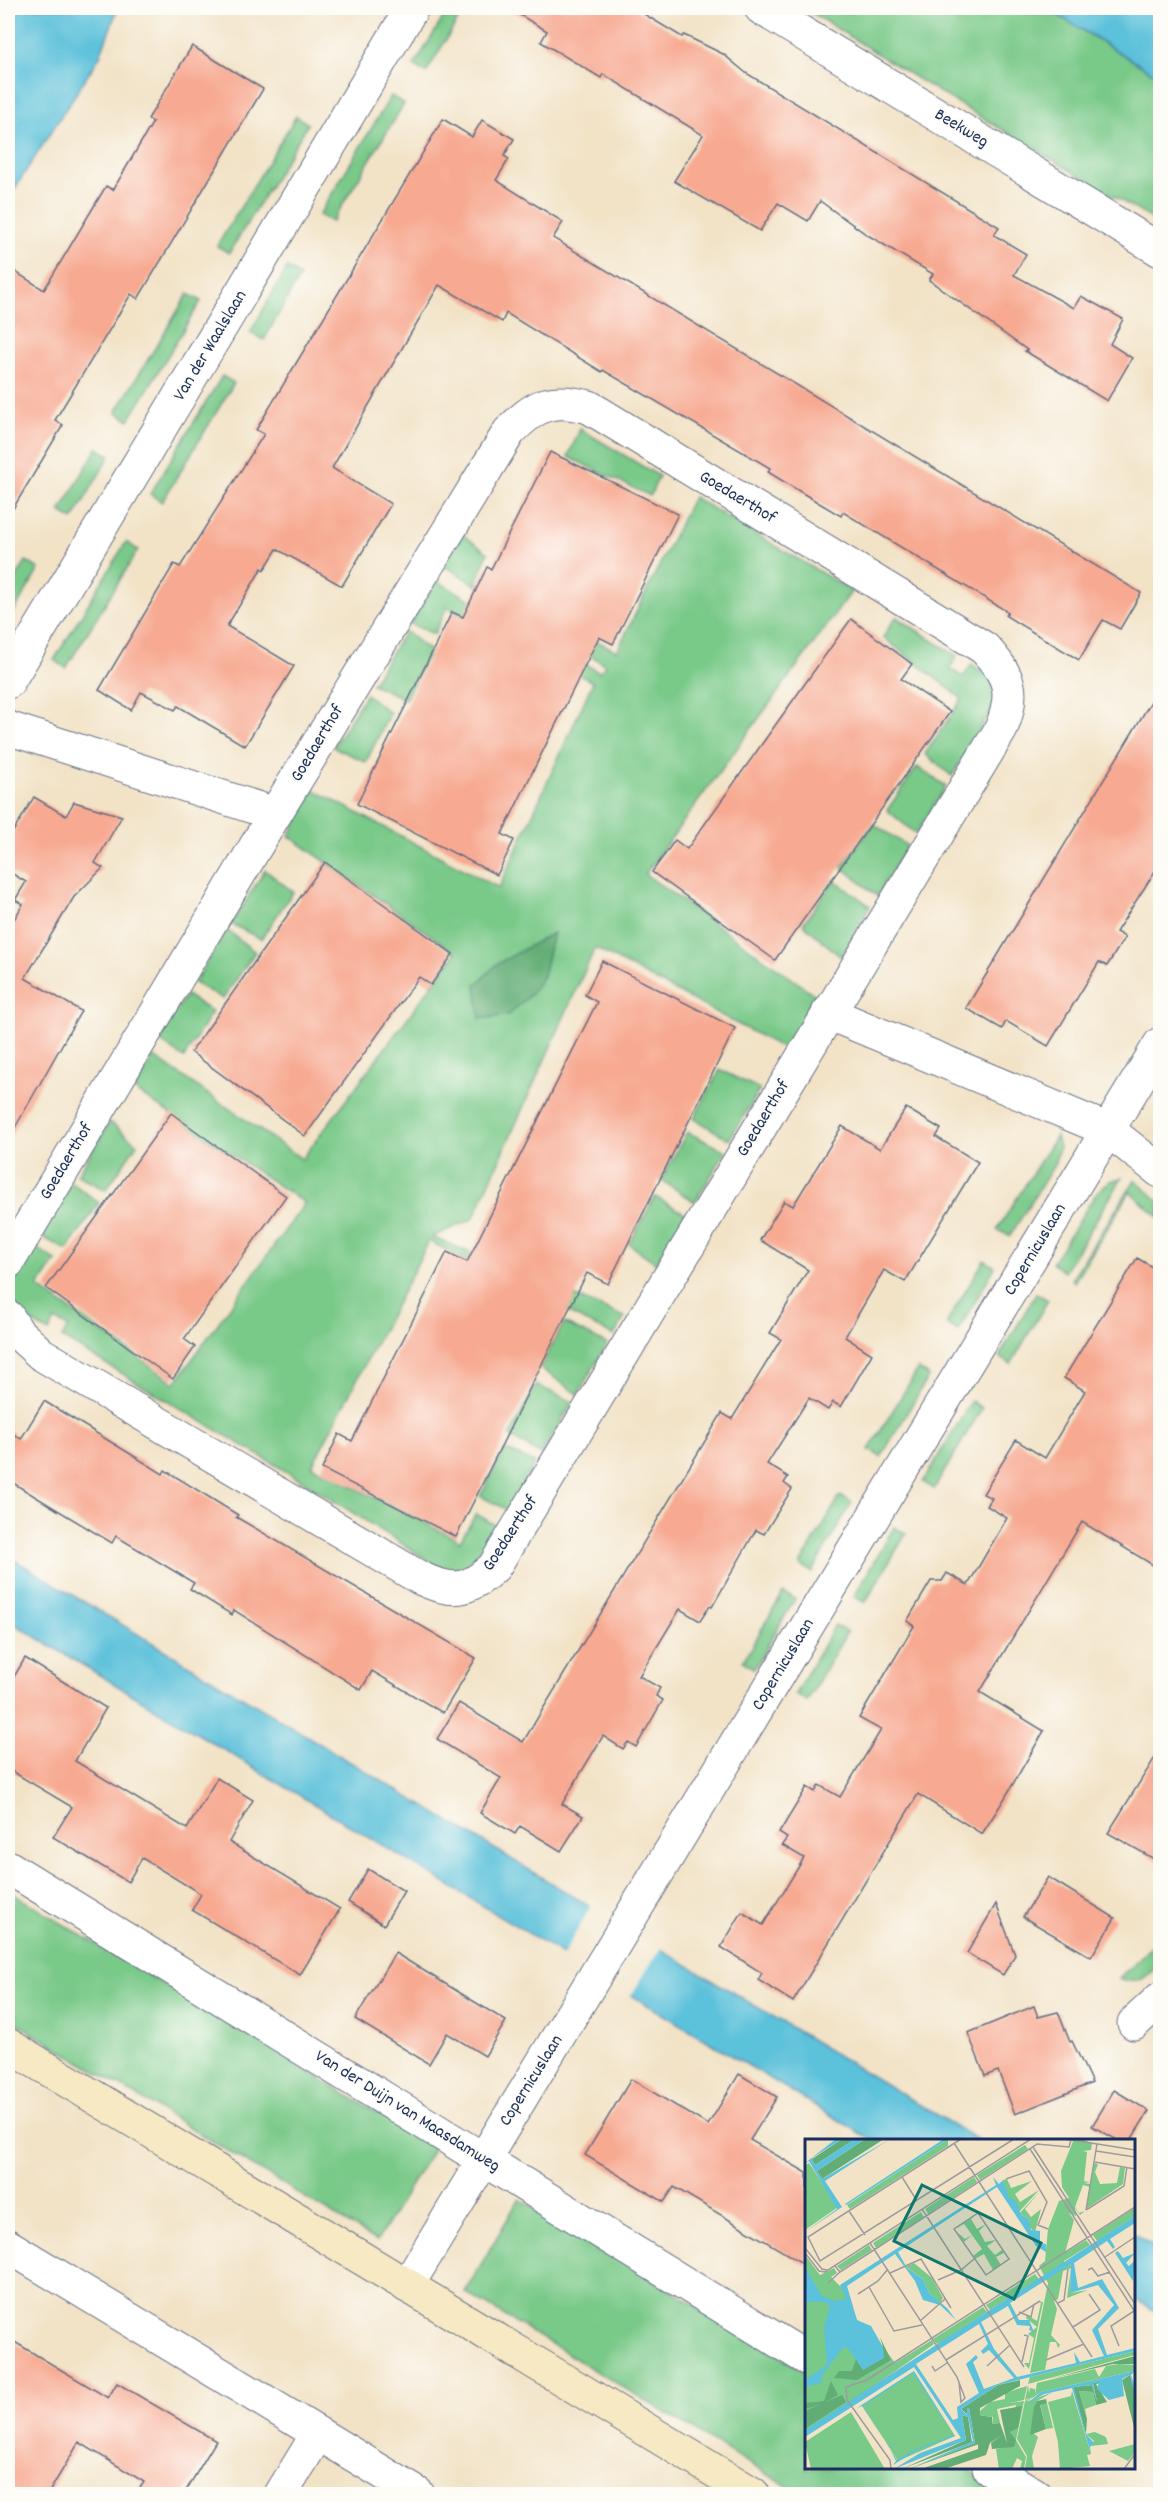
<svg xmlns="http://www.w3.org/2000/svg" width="1168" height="2502" font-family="Dekko,sans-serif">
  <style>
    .green { fill: #79c989; stroke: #4a7c74; stroke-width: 1.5 }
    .forest { fill: #62ad75; stroke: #3e6e6a; stroke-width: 1.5 }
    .water { fill: #5cc1da; stroke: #3c789c; stroke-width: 1.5 }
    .pier { fill: #f2e3c7 }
    .building { fill: #f7a991 }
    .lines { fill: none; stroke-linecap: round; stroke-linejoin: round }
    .street-casing { stroke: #666e83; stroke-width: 35 }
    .secondary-casing { stroke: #666e83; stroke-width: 35 }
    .street { stroke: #fff; stroke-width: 33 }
    .secondary { stroke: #f6e9c3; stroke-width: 33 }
    .labels { text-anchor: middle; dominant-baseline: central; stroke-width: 4.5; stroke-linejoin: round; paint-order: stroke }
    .street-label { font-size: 18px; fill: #1b2f5e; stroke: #fdfcf7 }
    .inset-road { fill: none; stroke: #9c9b9d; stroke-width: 1.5 }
    .view { fill: #0f766e; fill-opacity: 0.15; stroke: #0f766e; stroke-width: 3 }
    .inset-edge { fill: none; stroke: #1b2f5e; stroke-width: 3 }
  </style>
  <rect width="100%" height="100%" fill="#fdfcf7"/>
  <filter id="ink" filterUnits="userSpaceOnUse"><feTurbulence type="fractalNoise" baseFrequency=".0167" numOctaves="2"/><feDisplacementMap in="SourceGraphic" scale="12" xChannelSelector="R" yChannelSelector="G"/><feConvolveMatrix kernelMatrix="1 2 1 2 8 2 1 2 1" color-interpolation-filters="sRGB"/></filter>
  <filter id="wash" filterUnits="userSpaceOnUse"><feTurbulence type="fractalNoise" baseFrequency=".008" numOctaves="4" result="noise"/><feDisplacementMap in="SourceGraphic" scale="24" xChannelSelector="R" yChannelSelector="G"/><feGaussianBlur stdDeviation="1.35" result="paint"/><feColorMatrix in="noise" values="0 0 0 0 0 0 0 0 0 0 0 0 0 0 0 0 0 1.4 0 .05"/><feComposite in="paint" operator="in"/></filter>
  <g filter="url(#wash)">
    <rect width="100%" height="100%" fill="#f2e3c7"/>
    <!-- green -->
    <g class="green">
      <polygon points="449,8 465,8 426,73 414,66"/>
      <polygon points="804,8 1046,8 1160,77 1160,224 924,83"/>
      <polygon points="391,96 404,104 332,222 319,215"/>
      <polygon points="296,116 308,124 229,253 217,246"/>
      <polygon points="287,268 300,276 264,340 250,333"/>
      <polygon points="188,294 201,301 129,420 116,412"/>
      <polygon points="222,376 234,383 162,502 150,494"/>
      <polygon points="580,429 659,476 650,496 568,457"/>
      <polygon points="97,448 110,455 73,520 60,512"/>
      <path d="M693,497l159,94 -207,283 170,121 -29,55 -191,-102 -122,271 -41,18 193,80 -11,19 -185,-95 -117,225 148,75 16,-27 23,13 -23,38 -10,6 -19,1 -143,-90 -242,-144 6,-11 -13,-7 -6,12c-10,-6 -25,-13 -33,-21 -16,-19 8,-48 18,-65l22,15 -18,26 137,96 130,-180 -171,-113 19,-34 149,103 154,-206 -167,-117 25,-46 185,98 94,-206 -146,-75 -13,27 -24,-10 27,-43 162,91 7,-7 -163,-100 19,-31 26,19 -12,29 141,69z"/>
      <polygon points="126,542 138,550 66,668 54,660"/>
      <polygon points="26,561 39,569 8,622 8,593"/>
      <polygon points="896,617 957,656 950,669 963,677 972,664 992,679 997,700 952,776 925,754 962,699 883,637"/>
      <polygon points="405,631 430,651 405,699 372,684"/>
      <polygon points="366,694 390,713 366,762 333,747"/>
      <polygon points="917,767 946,786 916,834 887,810"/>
      <polygon points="874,824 907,846 877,896 842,867"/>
      <polygon points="265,870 293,892 261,939 231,924"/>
      <polygon points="834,880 870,906 841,957 803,924"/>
      <polygon points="227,930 255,952 223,999 194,983"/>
      <polygon points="186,995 212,1012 184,1058 158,1040"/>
      <polygon points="720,1070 760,1089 729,1140 694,1118"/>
      <polygon points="110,1122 137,1144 106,1190 77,1175"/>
      <polygon points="687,1132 726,1151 695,1202 661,1180"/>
      <polygon points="1056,1136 1059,1148 1054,1165 1010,1236 997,1230"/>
      <polygon points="1122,1178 1064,1272 1052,1263 1097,1192 1110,1181"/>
      <polygon points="1135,1180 1160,1202 1160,1218 1130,1192 1074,1282 1072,1278"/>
      <polygon points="71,1182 99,1203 67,1250 38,1235"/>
      <polygon points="655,1197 687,1214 656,1263 629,1244"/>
      <polygon points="984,1260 995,1267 958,1331 946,1324"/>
      <polygon points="1036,1293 1048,1300 1011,1364 999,1357"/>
      <polygon points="564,1323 607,1344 578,1394 540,1368"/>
      <polygon points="918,1369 929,1376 881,1457 869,1450"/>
      <polygon points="536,1385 573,1402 541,1455 510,1436"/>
      <polygon points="971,1401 982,1408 934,1489 923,1482"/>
      <polygon points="505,1450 535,1463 508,1510 480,1496"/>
      <polygon points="840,1496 852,1502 812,1572 800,1565"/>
      <polygon points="894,1527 906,1534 865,1603 854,1596"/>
      <polygon points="783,1593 795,1599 754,1669 743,1661"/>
      <polygon points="835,1625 847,1632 807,1701 795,1694"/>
      <polygon points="8,1891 434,2147 377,2241 8,2018"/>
      <path d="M1160,1938v24c-14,15 -19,25 -41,16z"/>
      <polygon points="519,2199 806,2372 806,2468 965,2468 1010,2494 800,2494 465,2292"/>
    </g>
    <!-- forest -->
    <polygon class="forest" points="553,933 543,976 531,994 508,1015 480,1019 476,985 497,964"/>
    <!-- water -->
    <g class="water">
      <polygon points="12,8 118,8 100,56 8,199 8,26 18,21"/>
      <polygon points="1046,8 1160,8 1160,77"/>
      <polygon points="8,1556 978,2140 872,2140 8,1620"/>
      <polygon points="1134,2234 1160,2251 1160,2314 1134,2298"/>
    </g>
    <!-- pier -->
    <polygon class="pier" points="592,1904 664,1947 660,1949 630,1997 562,1957"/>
    <g id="blocks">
      <!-- building -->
      <g class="building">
        <polygon points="508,8 634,8 682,37 684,35 723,54 746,73 999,227 994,235 1026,254 1014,275 1074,308 1081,296 1123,319 1110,344 1132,358 1107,401 1025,351 1027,350 929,280 933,274 866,234 820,201 808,221 778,203 760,231 674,181 703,135 603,74 601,78 541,42 547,31"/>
        <polygon points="192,46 263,89 138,299 131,294 55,420 63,425 8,517 8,267 44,290 106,186 113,190 153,122 148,119"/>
        <polygon points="443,119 472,137 482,120 514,139 504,156 509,159 496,180 563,222 553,238 1141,593 1120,629 1103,620 1079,660 1006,616 1008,612 843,512 841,516 804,494 768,472 770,468 603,370 602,372 506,313 502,322 439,285 332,468 391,504 342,586 277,549 264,570 262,568 227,626 294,666 245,746 178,706 175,710 141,692 131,710 99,690 174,564 180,567 264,434 256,430"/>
        <polygon points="550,452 678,514 613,644 599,637 502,834 514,840 497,875 357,804 452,612 463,617 487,567 491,569"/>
        <polygon points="851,619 912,664 901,679 950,712 775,960 652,872 675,840 687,849"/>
        <polygon points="1161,685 1161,862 1116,932 1125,937 1107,966 1099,962 1048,1046 1006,1021 1002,1029 966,1008"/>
        <polygon points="34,797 66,816 74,802 122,816 95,863 103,868 74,897 25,978 81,1011 8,1140 8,930 23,904 15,900 26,882 8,871 8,840"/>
        <polygon points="325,862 453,954 431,985 419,977 305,1136 191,1052"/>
        <polygon points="602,961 735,1028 608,1284 587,1273 456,1537 322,1469 339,1434 352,1441 447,1252 467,1262 597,1002 585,995"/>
        <polygon points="906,1108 941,1129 936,1137 978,1162 905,1282 884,1270 845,1337 872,1354 841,1407 833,1402 828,1410 809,1398 767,1464 788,1477 784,1483 792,1489 764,1534 756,1530 712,1607 710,1606 700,1621 680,1609 639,1676 660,1688 656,1696 663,1700 636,1747 628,1742 623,1749 603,1736 562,1804 583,1816 561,1851 520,1826 515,1834 480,1813 501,1778 437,1739 459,1703 523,1742 722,1413 732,1419 781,1339 770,1333 808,1270 760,1240 784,1201 793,1206 842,1126 880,1149"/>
        <polygon points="171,1113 286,1196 184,1339 195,1347 173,1379 46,1288"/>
        <polygon points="1137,1258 1161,1272 1161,1570 1082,1522 980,1692 1044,1731 1003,1801 982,1834 918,1794 793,2002 758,1980 762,1973 721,1947 742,1912 763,1925 804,1858 782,1845 787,1838 779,1833 807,1787 815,1792 819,1785 840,1797 881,1730 859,1718 914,1626 907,1621 931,1581 942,1581 947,1573 968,1585 1007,1518 987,1506 992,1498 983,1494 1016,1440 1045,1458 1085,1391 1064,1378"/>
        <polygon points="44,1401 163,1474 165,1470 238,1515 236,1517 476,1658 443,1713 372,1671 361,1690 234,1610 232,1615 190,1589 194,1583 116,1536 112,1543 8,1480 8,1430 21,1439"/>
        <polygon points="25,1658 106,1708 75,1761 187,1829 217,1778 253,1800 229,1842 340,1909 300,1975 192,1910 201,1894 142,1858 128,1882 53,1837 72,1807 8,1769 8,1687"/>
        <polygon points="1161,1748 1161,1863 1108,1833"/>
        <polygon points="368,1869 404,1891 384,1925 348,1902"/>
        <polygon points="1048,1877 1115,1918 1091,1957 1023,1917"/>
        <polygon points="996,1904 1015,1955 1003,1975 967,1953"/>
        <polygon points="395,1953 506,2021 485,2056 447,2033 429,2064 355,2019"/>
        <polygon points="1034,2006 1038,2017 1058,2012 1070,2042 1072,2041 1092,2083 1015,2114 998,2071 985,2076 968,2033"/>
        <polygon points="739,2074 777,2097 750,2140 807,2173 807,2266 674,2187 664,2202 585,2155 631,2079 708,2125"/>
        <polygon points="1114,2090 1149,2111 1131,2140 1117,2140 1092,2126"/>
        <polygon points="8,2338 108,2398 117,2383 216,2441 184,2494 136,2494 144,2482 79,2442 48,2494 8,2494"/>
      </g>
    </g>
  </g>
  <g filter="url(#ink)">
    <use href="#blocks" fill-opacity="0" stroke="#666e83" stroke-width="1.5"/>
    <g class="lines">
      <defs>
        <g id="street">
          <polyline points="761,8 1160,250"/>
          <polyline points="8,682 412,8"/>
          <polyline points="8,728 275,814"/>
          <polyline points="828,1013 1108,1130 1160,1171"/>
          <path d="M8,1262l267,-448 234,-382c27,-28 42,-35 80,-25l395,241c26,28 32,44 17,81l-507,838c-27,25 -41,26 -74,11l-379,-224 -23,-21 -10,-16"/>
          <polyline points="8,1867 806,2358"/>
          <polyline points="1134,2023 1160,1999"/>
          <polyline points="8,2246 418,2494"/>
          <polyline points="407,2286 1160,1044"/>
          <polyline points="989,2468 1034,2494"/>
          <polyline points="281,2494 317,2435"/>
        </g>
        <polyline id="secondary" points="8,2045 753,2494"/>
      </defs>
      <!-- street casing -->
      <use href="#street" class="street-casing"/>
      <!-- secondary casing -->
      <use href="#secondary" class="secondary-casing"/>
      <!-- street -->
      <use href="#street" class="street"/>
      <!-- secondary -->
      <use href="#secondary" class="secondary"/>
    </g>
  </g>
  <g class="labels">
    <!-- street labels -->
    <g class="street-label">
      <text transform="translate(961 129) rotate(31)">Beekweg</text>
      <text transform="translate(211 346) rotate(-59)">Van der Waalslaan</text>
      <text transform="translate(737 498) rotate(31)">Goedaerthof</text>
      <text transform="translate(318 744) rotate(-59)">Goedaerthof</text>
      <text transform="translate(764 1119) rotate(-59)">Goedaerthof</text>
      <text transform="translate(67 1162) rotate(-59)">Goedaerthof</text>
      <text transform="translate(1036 1250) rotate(-59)">Copernicuslaan</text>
      <text transform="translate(511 1534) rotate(-57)">Goedaerthof</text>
      <text transform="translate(784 1665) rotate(-59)">Copernicuslaan</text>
      <text transform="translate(532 2081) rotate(-58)">Copernicuslaan</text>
      <text transform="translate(407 2112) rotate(32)">Van der Duijn van Maasdamweg</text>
    </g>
  </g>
  <!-- overview -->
  <g transform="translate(805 2139)">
    <rect width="330" height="330" fill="#f2e3c7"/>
    <path d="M143,0v7l-98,63 -3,-4zM269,0l19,1h-8l7,4 -1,6 -8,1 4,1 -3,29 6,1 -6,1 6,1v3l-7,-2 -8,22 4,6 6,-2 -5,4 -5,-7 1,8 -7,-3 5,7 -9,33 21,-13 4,5 -26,16v7l7,-4 -1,29 18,-3 -21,8 4,-30 -8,3 -5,28 -4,2 3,8 -6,26 9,10 -2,3 -2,-6h-6l-5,28 -15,3 18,-90 -9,-17 6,-5 3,-32 11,-28 10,-3 -7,-11 -1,-16zM220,6l3,4 -48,31 -3,-5zM4,24l29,44 -33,23v-64zM289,24l4,1 -3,8 5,12 17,-1 3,-16 5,1 -2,16 -37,25zM169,38l3,5 -49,32 -3,-5zM202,40l4,9 21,-7 -17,13 5,8 19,-12 -21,23 -12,-21 -3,-12zM235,52l-15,18 6,8 10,-8 -6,23 -6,-5 -1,-9 -9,-4zM330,69v8l-38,25 -4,-6zM116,73l3,5 -48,31 -3,-5zM172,75l-6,5 6,10 9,-5 -7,7 6,11 11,-2 -9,6 8,9 7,-5 -3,-5 5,8 -8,4 5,8 -8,5 -9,-16 -9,5 -2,-3 9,-7 -10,-14 -8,7 -7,-10 8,7 7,-4 -8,-11 -9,5zM64,106l3,5 -31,20 -4,-4zM0,116l15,20 14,-7 3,5 -6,4 15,15 11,28 13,9 25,34 37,-23 2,4 -129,90zM109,124l18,15 11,20 -3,5 -10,-9 -7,-15 -17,-12zM230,135l4,5 -49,31 -4,-5zM232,162l6,1 -14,67 -5,-6h5l5,-25 -6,-4 9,-7 -11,-9 1,-3 10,6 4,-18zM178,168l4,5 -44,29 -6,3 -4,-5zM330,212v4l-107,29 2,-7zM314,225l16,1v6l-94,21 -15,10 27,-10 -16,9 -4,32 5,4 -6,19 2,13h-9l2,-13 -10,-17 8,-38 8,-4 -8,3 3,-15 1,8 1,-5 5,1v5l2,-11 58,-14 4,8 7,-11zM108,233l42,64 -57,25 -36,-56zM222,247l-3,14 -14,3 14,-2 -8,39 10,17 -2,12h-4l2,-8 -5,-3 -5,11h-13l-3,-20 17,-3 -3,-14 6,-27 -19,4 3,14 -8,1 1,-7 -14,-2 1,-4 10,-9 15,-3v-6zM267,252l19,63 -4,1 3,11 -30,3 -2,-27 -10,-40 23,-6zM274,252l14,1 3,13 -11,4 2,10zM242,264l6,25 -7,1 -6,-25zM46,273l34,57h-74l-6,-27zM290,293l11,5 2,7 -17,2 3,-5 -8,-7zM330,305v8l-7,9 -19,-10z" fill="#79c989"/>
    <path d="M37,0h13l-40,26 -3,-6zM60,0h19l-62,40 -5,-8zM75,198l11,23 -34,20 -23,-2 5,-7h13l4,-12 7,11 20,-23zM330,217v8h-22l-63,15zM325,236l5,18v38l-13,-51zM316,238l1,9 -2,-7 -24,5 11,18 -11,3 -3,-13 -14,-1 8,28 -1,15 -13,-47 19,-2 5,17 -4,-19zM215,241v6l-40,22 -1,36 -70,25 66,-26 -6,-35 -1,7 -7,-6 37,-24zM26,242l7,14 -16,9 -17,5v-6l19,-2zM37,256l4,7 -41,27v-18zM241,260l1,4 -7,2 6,24 -16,6 4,-28 3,-6zM217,267l-4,22 -8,4 6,8 -2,7 -22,2 -1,-6 11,-8 -12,8 -4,12 -42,14h-23l57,-20 1,-34 13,2v7l8,-1 7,20 -7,-33zM157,276l6,2 4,25 -70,27 64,-29z" fill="#62ad75"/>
    <path d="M31,0h6l-30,19 3,7 40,-26h10l-48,32 5,8 68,-40 -65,42 17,26 -37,25 32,-23 -28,-48 -4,2zM139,0h4l-102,66 -1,-1zM188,38l6,7 4,-4 6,17 8,6 4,12 7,3 3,12 9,1v12l6,1v8l-10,-6 -39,-59 -99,65 9,16 16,11 7,15 17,14 9,12 -16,-15 -17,-5 -8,-19 -20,-27 -48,32 10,34 14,6 12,21 1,11 -21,12 -15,-22h-5l-21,27 -1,8 -16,4v-7l22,-15 -3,-38 6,-19 -5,-6h-20v-35l17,29 12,5 12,-2 -6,-14 156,-100zM330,77v7l-25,16 5,8 -2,2 -6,-8 -33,22 4,25 24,-9 17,29 -21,21 9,26 28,-7v3l-137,34 -37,24 6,6v-7h2l6,35 -66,26 64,-28 -5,-24 -6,-2 4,25 -72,29 26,-16 41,-15 -47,-71 -109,70v-7zM266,125l-1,29 28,-8 16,20 -22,25 12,26 -24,6 -6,-10 2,11 -59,14 -23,-28 -13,-27 27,-16 9,19 13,1 -1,4 5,2 -5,-12h-10l-9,-17zM174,185l9,20 -7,7 2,3 6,-4 25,28 -30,11 -11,-27 5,-4 -2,-3 -10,9 13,29 -22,14 1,11 -5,2 -37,-56zM313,112l5,7 12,-5 -9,10 3,3 6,-6 -2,21 -18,-28zM109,232l41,65 -36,13 -26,16 3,-4 -10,-19 3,5 9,-5 -9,6 8,12 21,-12 36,-13 -41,-62 -50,33 21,34 -22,-34 -5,2zM330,232l-4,4 4,12v8l-5,-20 -8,4 2,17 -15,4 -12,-11 2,-7 -6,1 4,20 -5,-18 -18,2 12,47 8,9 -4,4 1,7 -19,-66 -28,6 -19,11 16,-13z" fill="#5cc1da" fill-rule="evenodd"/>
    <path class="inset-road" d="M156,0l-153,98 12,24 194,-122M259,0l33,5M280,3l50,8M149,4l138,214M228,8l102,157M225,10l105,163M291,12l39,6M290,23l40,7M97,38l15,24M201,40l23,-8 18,31 -9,23 10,4M117,70l102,158M281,71l11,-66M281,71l38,-24 3,-19M44,72l16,24M173,74l31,46 -23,16 -32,-46zM65,104l87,134 8,21 -4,4 -2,-20M0,109l17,21 5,1M0,114l14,18 6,1 206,-133M300,118l30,-20M283,131l4,-2 6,8 12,-4M35,133l197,-128 32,3 2,-7M85,134l31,-14 30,49M133,141l23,-10 13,-11M23,144l12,-11 -5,-6M64,148l25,44 28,-6M53,155l20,-13 10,-12M253,164l6,-3 4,-31M214,173l12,5 3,-13M115,182l25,-22M268,188l27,-17 -11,-16M314,207l-8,-20 23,-15M141,221l94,-59M241,221l38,-16M217,223l6,-26 -4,-1M127,227l3,5 12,-8M182,227l23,-21M86,330l-1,-9 -43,-60 -1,-13 21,-7 268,-173M319,330l11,-15"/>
    <path class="view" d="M117,46l119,58 -27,56 -120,-58z"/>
    <rect width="330" height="330" class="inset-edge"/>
  </g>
  <!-- margin -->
  <rect width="1168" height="2502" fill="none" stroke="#fdfcf7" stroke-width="30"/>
</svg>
